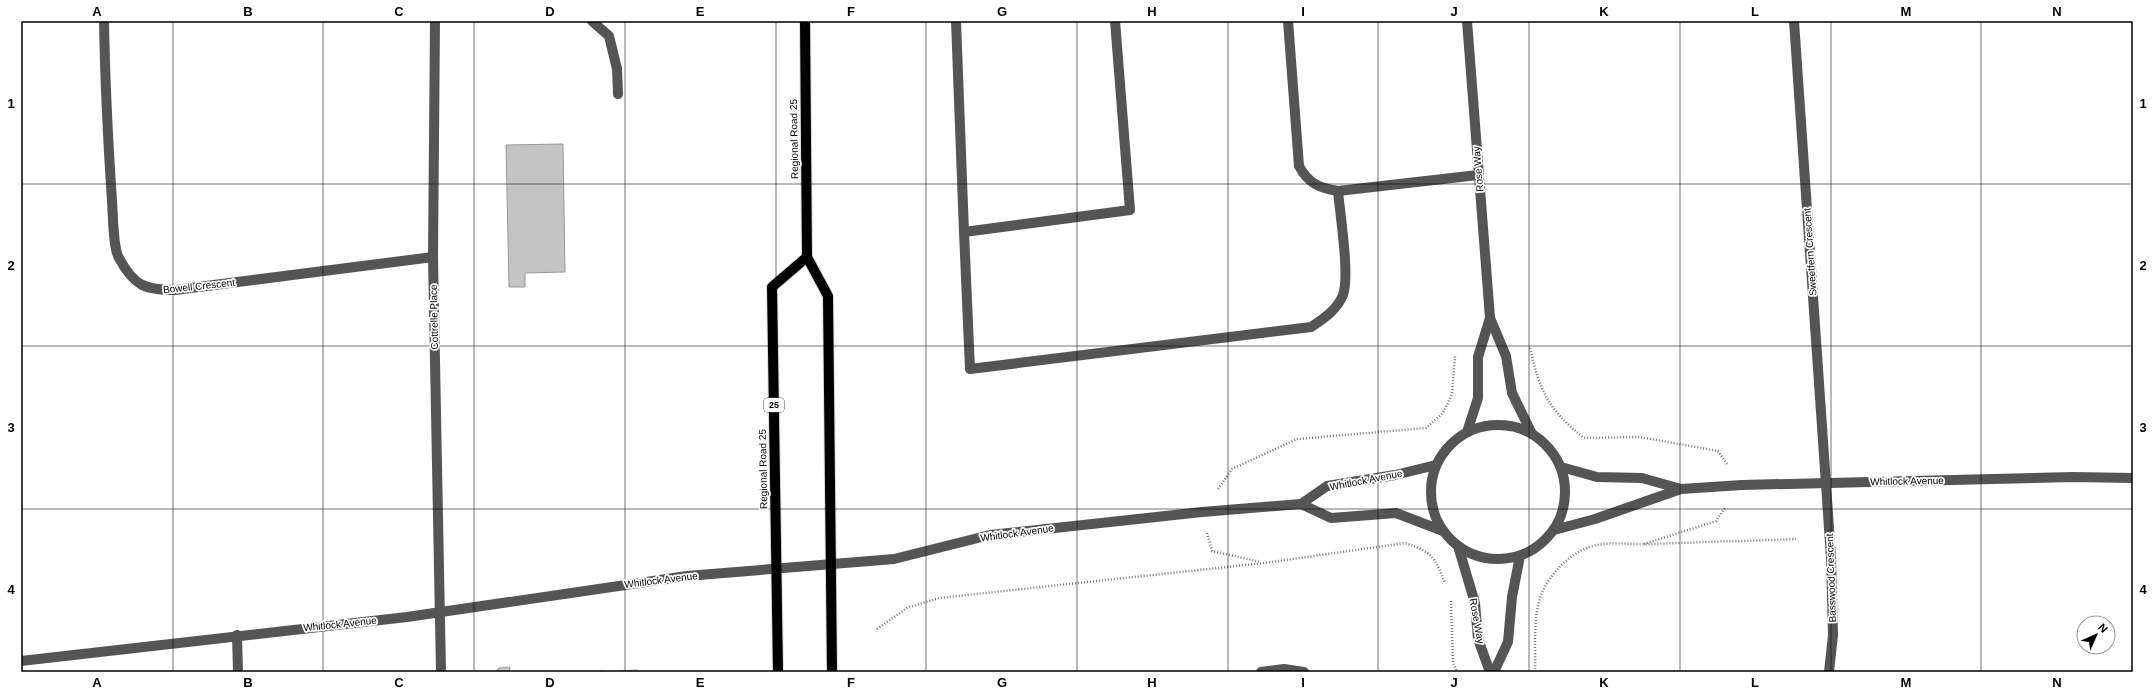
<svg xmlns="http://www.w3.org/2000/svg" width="2154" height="693" font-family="Arial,sans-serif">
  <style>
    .building { fill: #c4c4c4; stroke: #999 }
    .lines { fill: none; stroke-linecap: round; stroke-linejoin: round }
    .major-casing { stroke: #dbdbdb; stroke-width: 12 }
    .path { stroke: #777; stroke-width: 2.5; stroke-dasharray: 1 2; stroke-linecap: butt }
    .minor { stroke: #555; stroke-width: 10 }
    .major { stroke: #000; stroke-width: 10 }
    .grid { fill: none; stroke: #000; stroke-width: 1; stroke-opacity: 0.55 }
    .labels { text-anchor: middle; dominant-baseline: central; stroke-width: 3.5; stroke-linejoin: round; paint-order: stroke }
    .shield { fill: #fff; stroke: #4c4c4c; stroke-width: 1 }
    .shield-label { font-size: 9px; font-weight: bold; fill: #000 }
    .street-label { font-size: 10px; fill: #000; stroke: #fff }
    .neatline { fill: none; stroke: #000; stroke-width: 1.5 }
    .grid-label { font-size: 13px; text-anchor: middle; font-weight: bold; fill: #000 }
  </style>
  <rect width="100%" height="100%" fill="#fff"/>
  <!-- building -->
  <g class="building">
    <polygon points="563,144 565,272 525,273 525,287 509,287 506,145"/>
    <polygon points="510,667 509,672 495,672 499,668"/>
    <polygon points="637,670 637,672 618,672 618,671"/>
    <polygon points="605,671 605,672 571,672"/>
  </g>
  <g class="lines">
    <defs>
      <g id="major">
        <polyline points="805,21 807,257 828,296 832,672"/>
        <polyline points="778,672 772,287 807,257"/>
      </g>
    </defs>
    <!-- major casing -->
    <use href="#major" class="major-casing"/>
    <!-- path -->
    <g class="path">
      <path d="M1530,348c10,44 18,61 54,90l56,-1 78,14 9,13"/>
      <polyline points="1218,489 1232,469 1297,439 1426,428 1443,413 1452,394 1455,356"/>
      <polyline points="1207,533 1212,551 1261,562"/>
      <polyline points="1644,544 1716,521 1725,508"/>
      <polyline points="1451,601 1453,663 1457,672"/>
      <path d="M877,629l30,-21 32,-10 325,-35 141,-20c27,9 30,14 40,40"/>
      <path d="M1535,672c1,-28 -4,-64 12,-89 11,-17 27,-32 46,-37 19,-5 39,-1 58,-2 48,-2 96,-3 145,-5"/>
    </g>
    <!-- minor -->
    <g class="minor">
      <path d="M104,21c1,60 4,120 8,180 1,13 1,47 7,57 15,28 26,32 56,32l258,-33"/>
      <polyline points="435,21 433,257 441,672"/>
      <polyline points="592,21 609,36 617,69 618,94"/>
      <polyline points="956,21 964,232 1130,210 1115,21"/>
      <path d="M1288,21l11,145c9,17 20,22 39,25l140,-16"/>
      <polyline points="1467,21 1490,318 1506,356 1512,393 1532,434"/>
      <polyline points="1794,21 1831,557 1833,635 1829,672"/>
      <path d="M964,232l6,137 341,-42c12,-8 26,-17 32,-32 7,-19 -3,-81 -5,-104"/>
      <circle cx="1498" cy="492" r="67"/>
      <polyline points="1467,432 1478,398 1478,357 1490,318"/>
      <polyline points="1561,467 1597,477 1642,478 1681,489"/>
      <polyline points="1301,504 1327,486 1395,475 1436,465"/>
      <polyline points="1554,530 1595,519 1681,489 1742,485 2072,477 2133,478"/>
      <polyline points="1458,546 1475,603 1478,639 1490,672"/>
      <polyline points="237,635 238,672"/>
      <polyline points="21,661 407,617 687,576 894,559 990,535 1202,512 1301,504 1331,518 1396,513 1443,531"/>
      <polyline points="1261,672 1284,669 1304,672"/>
      <polyline points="1494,672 1508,642 1512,597 1520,556"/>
    </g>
    <!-- major -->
    <use href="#major" class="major"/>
  </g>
  <!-- grid -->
  <path class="grid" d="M173,21v651M323,21v651M474,21v651M625,21v651M776,21v651M926,21v651M1077,21v651M1228,21v651M1378,21v651M1529,21v651M1680,21v651M1831,21v651M1981,21v651M21,184h2112M21,346h2112M21,509h2112"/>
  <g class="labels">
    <!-- shield labels -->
    <rect class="shield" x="764" y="398" width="20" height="14" rx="3"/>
    <g class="shield-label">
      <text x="774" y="405">25</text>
    </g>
    <!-- street labels -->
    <g class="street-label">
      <text transform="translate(794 139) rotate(-91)">Regional Road 25</text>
      <text transform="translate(1478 169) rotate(-95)">Rose Way</text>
      <text transform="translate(1810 252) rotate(-94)">Sweetfern Crescent</text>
      <text transform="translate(199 286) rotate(-6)">Bowell Crescent</text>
      <text transform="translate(434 317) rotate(-91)">Cottrelle Place</text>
      <text transform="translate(763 469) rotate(-91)">Regional Road 25</text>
      <text transform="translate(1366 480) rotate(-11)">Whitlock Avenue</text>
      <text transform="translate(1907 481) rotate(-1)">Whitlock Avenue</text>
      <text transform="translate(1017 533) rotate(-8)">Whitlock Avenue</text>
      <text transform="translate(1831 578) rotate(-92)">Basswood Crescent</text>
      <text transform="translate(661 580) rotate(-7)">Whitlock Avenue</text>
      <text transform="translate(1477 621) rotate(80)">Rose Way</text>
      <text transform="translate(340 624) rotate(-6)">Whitlock Avenue</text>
    </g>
  </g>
  <!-- border -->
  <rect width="2154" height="693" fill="none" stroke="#ffffff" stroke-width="44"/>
  <!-- north arrow -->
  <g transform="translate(2096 635) rotate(45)"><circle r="19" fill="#ffffff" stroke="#999999"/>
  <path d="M0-3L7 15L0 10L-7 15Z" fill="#000000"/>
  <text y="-6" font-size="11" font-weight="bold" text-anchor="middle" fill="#000000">N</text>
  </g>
  <rect x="22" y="22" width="2110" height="649" class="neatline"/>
  <g class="grid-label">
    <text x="97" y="16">A</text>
    <text x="248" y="16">B</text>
    <text x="399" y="16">C</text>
    <text x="550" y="16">D</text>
    <text x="700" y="16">E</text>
    <text x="851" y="16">F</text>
    <text x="1002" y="16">G</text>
    <text x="1152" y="16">H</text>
    <text x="1303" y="16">I</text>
    <text x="1454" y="16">J</text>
    <text x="1604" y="16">K</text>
    <text x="1755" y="16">L</text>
    <text x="1906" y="16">M</text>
    <text x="2057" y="16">N</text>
    <text x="11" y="108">1</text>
    <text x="2143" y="108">1</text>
    <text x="11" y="270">2</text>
    <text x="2143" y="270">2</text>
    <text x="11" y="432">3</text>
    <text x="2143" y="432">3</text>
    <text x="11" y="594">4</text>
    <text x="2143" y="594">4</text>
    <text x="97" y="687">A</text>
    <text x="248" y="687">B</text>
    <text x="399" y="687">C</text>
    <text x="550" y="687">D</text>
    <text x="700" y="687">E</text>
    <text x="851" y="687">F</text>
    <text x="1002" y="687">G</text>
    <text x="1152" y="687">H</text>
    <text x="1303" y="687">I</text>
    <text x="1454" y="687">J</text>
    <text x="1604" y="687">K</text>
    <text x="1755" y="687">L</text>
    <text x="1906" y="687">M</text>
    <text x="2057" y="687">N</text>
  </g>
</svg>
